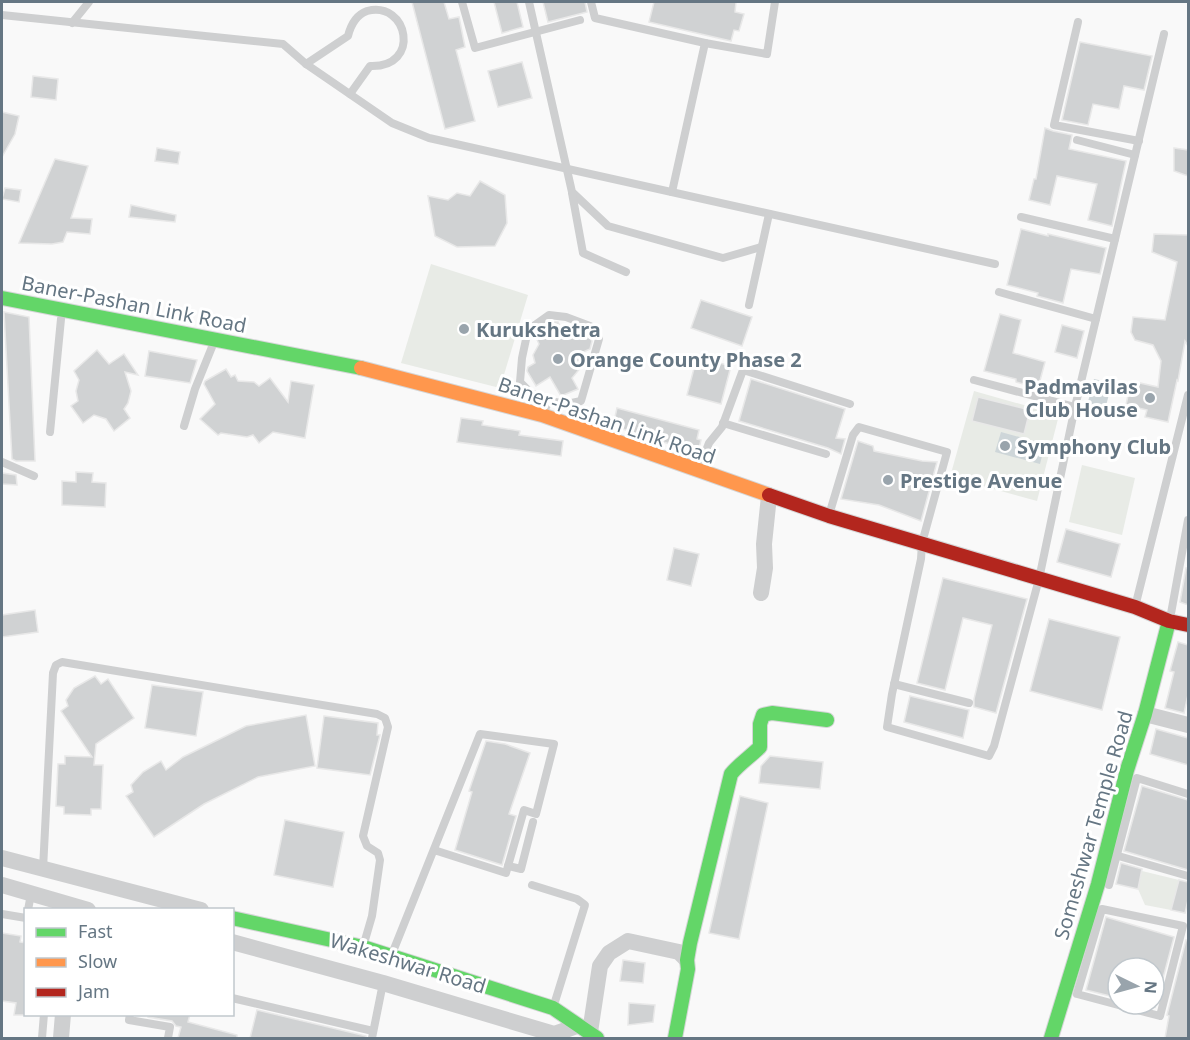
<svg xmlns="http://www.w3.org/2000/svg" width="1190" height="1040" font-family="'Noto Sans',sans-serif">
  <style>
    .green { fill: #e8ebe6 }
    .water { fill: #ced6d9 }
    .building { fill: #d0d2d3; stroke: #e8e8e8; stroke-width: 1.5 }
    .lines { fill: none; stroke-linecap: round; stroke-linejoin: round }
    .fast-casing { stroke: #d5d6d7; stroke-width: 16 }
    .slow-casing { stroke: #d5d6d7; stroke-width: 16 }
    .jam-casing { stroke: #d5d6d7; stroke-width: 16 }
    .lane { stroke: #cecfd0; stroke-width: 8 }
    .street { stroke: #cecfd0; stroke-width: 16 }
    .fast { stroke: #63d668; stroke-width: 14 }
    .slow { stroke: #ff974d; stroke-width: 14 }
    .jam { stroke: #b3261e; stroke-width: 14 }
    .poi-dot { fill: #99a4ac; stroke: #fff; stroke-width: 2 }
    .labels { text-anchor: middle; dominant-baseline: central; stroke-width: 6; stroke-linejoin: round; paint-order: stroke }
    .street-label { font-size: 20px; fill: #657683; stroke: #fff }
    .poi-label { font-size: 20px; font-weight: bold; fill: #657683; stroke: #fff; text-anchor: start }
  </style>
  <rect width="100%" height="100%" fill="#f9f9f9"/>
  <!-- green -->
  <g class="green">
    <polygon points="431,264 528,295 500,388 401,363"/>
    <polygon points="974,391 1059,415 1037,501 950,477"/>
    <polygon points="1082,465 1135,478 1122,535 1069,522"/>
    <polygon points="1142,871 1179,880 1171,910 1145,905 1138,889"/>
  </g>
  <!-- water -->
  <g class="water">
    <polygon points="1094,379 1112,383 1103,417 1085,413"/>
    <polygon points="1001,432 1045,444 1040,464 995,452"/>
  </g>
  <!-- building -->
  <g class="building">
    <polygon points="412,2 444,2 449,19 459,17 465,47 456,50 475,121 445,129"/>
    <polygon points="494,2 517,2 523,27 502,33"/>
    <polygon points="543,2 585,2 587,12 548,22"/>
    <polygon points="654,2 736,2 735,12 744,14 739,31 734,30 731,41 649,22"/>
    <polygon points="1080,42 1152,56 1144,90 1124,86 1119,109 1093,104 1088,125 1062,120"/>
    <polygon points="522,62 532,98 498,107 488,71"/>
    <polygon points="33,76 58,79 56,100 31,97"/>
    <polygon points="2,112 19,116 15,134 2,157"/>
    <polygon points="1045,128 1053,131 1072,135 1069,149 1126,161 1112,226 1088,220 1097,184 1057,176 1050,205 1029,200 1034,179 1036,179"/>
    <polygon points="157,148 180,152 178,164 155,161"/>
    <polygon points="1174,148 1188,150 1188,176 1174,171"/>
    <polygon points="55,159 88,166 71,218 92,219 90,234 67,232 63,242 52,244 19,243"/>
    <polygon points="480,181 505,195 507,223 495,246 457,247 435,236 428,196 448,200 457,193 470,196"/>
    <polygon points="5,188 21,190 19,202 2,199"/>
    <polygon points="131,205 176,215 175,222 129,217"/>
    <polygon points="1021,229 1048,236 1048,234 1106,248 1100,274 1071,269 1063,303 1037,296 1038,293 1007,285"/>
    <polygon points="1154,234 1188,235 1188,346 1185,341 1178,381 1177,380 1168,422 1145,417 1147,410 1126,405 1131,381 1158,387 1161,361 1153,345 1135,340 1131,332 1133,317 1165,320 1177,262 1152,252"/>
    <polygon points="701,300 752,317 742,346 691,328"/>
    <polygon points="4,312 29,317 35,461 16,461 12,459"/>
    <polygon points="1000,314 1021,320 1013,353 1045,362 1038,388 1016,382 1016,379 984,371"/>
    <polygon points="552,322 558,322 565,337 580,329 586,331 592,341 590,349 581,353 582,366 572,378 578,389 561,396 550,377 536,386 527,371 528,367 535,363 533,355 539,344 534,333"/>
    <polygon points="1062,325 1084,331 1077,358 1055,352"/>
    <polygon points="97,350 109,364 124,354 138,375 125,372 131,391 128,403 124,409 130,418 114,431 106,419 94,415 83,423 71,406 78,401 76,391 79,380 74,371"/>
    <polygon points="149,351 197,360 190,383 145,376"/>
    <polygon points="697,357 731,366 721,404 687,395"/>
    <polygon points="226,369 231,377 235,375 238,381 254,382 259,386 270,378 288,402 291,381 314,385 305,438 273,432 259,443 253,435 247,437 221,433 218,435 200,419 215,404 204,384 205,381"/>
    <polygon points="751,379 845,409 836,438 845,439 841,454 828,448 739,421"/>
    <polygon points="978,397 1030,410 1024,434 972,421"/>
    <polygon points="617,408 699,430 697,439 701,440 698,453 613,426"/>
    <polygon points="461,418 483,421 482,425 520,431 519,435 563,441 561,456 457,442"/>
    <polygon points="858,441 873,446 874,451 922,461 937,462 921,521 879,505 841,499"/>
    <polygon points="76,472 93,473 92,482 106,483 105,507 62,505 62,481 76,482"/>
    <polygon points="2,473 16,475 17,485 2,484"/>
    <polygon points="1066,529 1120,544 1111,577 1057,562"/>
    <polygon points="674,548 699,554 691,586 667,580"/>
    <polygon points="1186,568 1188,568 1188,605 1180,602"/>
    <polygon points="943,578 1027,599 996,713 974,707 974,699 992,625 963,618 945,690 917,683"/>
    <polygon points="35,610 38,632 2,637 2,615"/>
    <polygon points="1049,619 1120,637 1102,710 1030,691"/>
    <polygon points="1178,642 1188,645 1188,695 1184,713 1165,708 1174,672 1170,671"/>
    <polygon points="95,676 101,684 108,679 134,718 96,744 94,765 103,765 101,809 91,809 91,815 64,814 64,807 56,806 58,764 65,764 65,756 92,757 61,711 68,706 66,700 74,688"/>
    <polygon points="152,685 203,692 196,736 145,728"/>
    <polygon points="910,696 969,710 963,738 904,722"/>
    <polygon points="306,715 315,766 258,777 204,804 154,837 126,796 133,792 131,785 143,772 161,761 166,770 183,757 246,726"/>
    <polygon points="324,716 378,723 377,735 380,735 370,775 317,768"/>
    <polygon points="1156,729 1188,738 1188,765 1150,754"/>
    <polygon points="486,741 505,744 530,753 509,814 516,816 502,865 455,850 472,792 469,791"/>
    <polygon points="770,756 823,762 820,789 759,783 761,766"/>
    <polygon points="1142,786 1188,800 1188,870 1124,851"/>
    <polygon points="740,796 768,803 739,939 709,933"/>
    <polygon points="285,820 344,832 333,887 274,875"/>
    <polygon points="1121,863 1142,869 1138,889 1116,884"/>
    <polygon points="1179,880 1188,882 1188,900 1185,913 1171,910"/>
    <polygon points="1106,917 1174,937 1155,1008 1154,968 1118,968 1118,998 1086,990"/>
    <polygon points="2,933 21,936 20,942 26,943 26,1015 14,1015 16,1003 2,1001"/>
    <polygon points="1186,940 1188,941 1188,1038 1165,1038 1169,1016 1167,1015"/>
    <polygon points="623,960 645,963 643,983 620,981"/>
    <polygon points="629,1003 655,1005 653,1022 628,1025"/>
    <polygon points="257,1010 366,1036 366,1038 250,1038"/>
    <polygon points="148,1014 190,1014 188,1022 237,1035 237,1038 178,1038 181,1027 176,1026 172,1021 148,1017"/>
  </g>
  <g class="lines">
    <defs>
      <g id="fast">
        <polyline points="2,298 361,368"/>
        <polyline points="232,918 363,947 553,1008 597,1038"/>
        <path d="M675,1038l13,-69 -1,-9 3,-17 41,-169c9,-11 19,-17 29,-27v-23l3,-9 9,-2 55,7"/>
        <polyline points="1051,1038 1098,884 1127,770 1145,714 1169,621"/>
      </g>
      <polyline id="slow" points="361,368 542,415 769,495"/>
      <polyline id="jam" points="769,495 829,516 1135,607 1169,621 1188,625"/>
    </defs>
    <!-- fast casing -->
    <use href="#fast" class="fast-casing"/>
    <!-- slow casing -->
    <use href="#slow" class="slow-casing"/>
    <!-- jam casing -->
    <use href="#jam" class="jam-casing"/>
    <!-- lane -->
    <g class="lane">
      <polyline points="462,2 475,48 580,20"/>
      <polyline points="529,2 572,192 608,226 723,258 761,247"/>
      <polyline points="591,2 595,18 705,43 767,54 775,2"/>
      <polyline points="2,15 283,44 306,64 392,123 429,138 995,264"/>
      <polyline points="1078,22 1054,125 1139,141"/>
      <polyline points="72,23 89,2"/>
      <path d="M306,64l42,-28c3,-12 8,-21 19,-25 41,-11 55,57 3,55l-20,28"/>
      <polyline points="1077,140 1135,155"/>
      <polyline points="672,192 705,43"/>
      <polyline points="572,193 583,253 626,272"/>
      <polyline points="1021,217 1115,239"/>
      <polyline points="999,292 1096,319"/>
      <polyline points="749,305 769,214"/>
      <polyline points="974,380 1075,407"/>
      <polyline points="542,415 549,401 531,393 520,382 522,358 528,330 549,315 566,317 590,326 599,339 581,401 567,404 549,401"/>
      <polyline points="723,423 826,454"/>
      <polyline points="184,426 195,389 214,342"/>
      <polyline points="50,432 61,319"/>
      <polyline points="2,462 34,476"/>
      <polyline points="699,469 709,443 722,427 743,370 850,404"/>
      <polyline points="829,515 853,435 859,427 947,452 922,543 921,559 892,694 887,727 989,756 994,746 1039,579 1075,407 1164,34"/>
      <polyline points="1135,607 1188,395"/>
      <polyline points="1170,619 1188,520"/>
      <polyline points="894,684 969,703"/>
      <polyline points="1115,855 1188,876"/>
      <polyline points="508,866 521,869 533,822"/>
      <polyline points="43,869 53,673 56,665 62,662 377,714 385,718 388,727 363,836 367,846 378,853 380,860 372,916 363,947"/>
      <polyline points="532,885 577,899 585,905 553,1008"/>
      <polyline points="1109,885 1137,778 1188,794"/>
      <polygon points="1102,909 1183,926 1160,1016 1077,994"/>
      <polyline points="28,910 31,894"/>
      <polyline points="2,914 26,918"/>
      <polyline points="392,954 480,734 554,744 536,814 524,810 506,873 434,850"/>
      <polyline points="232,998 373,1031"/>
      <polyline points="130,1014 129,1020 170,1027 168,1038"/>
      <polyline points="42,1038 44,1014"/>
      <polyline points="372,1038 383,983"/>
    </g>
    <!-- street -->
    <g class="street">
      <polyline points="761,593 765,568 764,544 769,496"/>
      <polyline points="1145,714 1188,725"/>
      <polyline points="2,858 201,910"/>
      <polyline points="2,885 88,910"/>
      <polyline points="232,942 383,983 554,1034 577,1026"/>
      <polyline points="590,1032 600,966 609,953 628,941 679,952 687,960"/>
      <polyline points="61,1038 63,1014"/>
    </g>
    <!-- fast -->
    <use href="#fast" class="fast"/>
    <!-- slow -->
    <use href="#slow" class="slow"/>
    <!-- jam -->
    <use href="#jam" class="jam"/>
  </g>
  <!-- markers -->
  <g class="poi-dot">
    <circle cx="464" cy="329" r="6"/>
    <circle cx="558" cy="359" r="6"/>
    <circle cx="1150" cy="398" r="6"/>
    <circle cx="1005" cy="446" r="6"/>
    <circle cx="888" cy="480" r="6"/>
  </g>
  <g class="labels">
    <!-- street labels -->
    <g class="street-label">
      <text transform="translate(134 304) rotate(11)">Baner-Pashan Link Road</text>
      <text transform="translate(607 420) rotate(19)">Baner-Pashan Link Road</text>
      <text transform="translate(1093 825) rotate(-74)">Someshwar Temple Road</text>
      <text transform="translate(408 963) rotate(17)">Wakeshwar Road</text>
    </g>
    <!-- poi labels -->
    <g class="poi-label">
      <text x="476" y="329">Kurukshetra</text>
      <text x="570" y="359">Orange County Phase 2</text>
      <text x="1138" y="386" text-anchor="end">Padmavilas<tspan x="1138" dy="23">Club House</tspan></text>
      <text x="1017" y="446">Symphony Club</text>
      <text x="900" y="480">Prestige Avenue</text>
    </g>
  </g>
  <!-- border -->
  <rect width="1190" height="1040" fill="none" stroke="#657683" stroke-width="6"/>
  <!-- legend -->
  <rect x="24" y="908" width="210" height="108" fill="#ffffff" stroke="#c1c8cd" stroke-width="1.5"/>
  <rect x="36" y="928" width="30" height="9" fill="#63d668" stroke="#c1c8cd" stroke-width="1.5"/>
  <text x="78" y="938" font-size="18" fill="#657683">Fast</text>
  <rect x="36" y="958" width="30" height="9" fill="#ff974d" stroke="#c1c8cd" stroke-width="1.5"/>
  <text x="78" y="968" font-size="18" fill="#657683">Slow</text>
  <rect x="36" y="988" width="30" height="9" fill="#b3261e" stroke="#c1c8cd" stroke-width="1.5"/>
  <text x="78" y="998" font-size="18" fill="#657683">Jam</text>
  <!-- north arrow -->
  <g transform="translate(1136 986) rotate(95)"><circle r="28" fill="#ffffff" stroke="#c1c8cd" stroke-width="1.5"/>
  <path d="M0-4.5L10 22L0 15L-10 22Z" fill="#99a4ac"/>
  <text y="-9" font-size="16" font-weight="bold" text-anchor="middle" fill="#657683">N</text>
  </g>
</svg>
